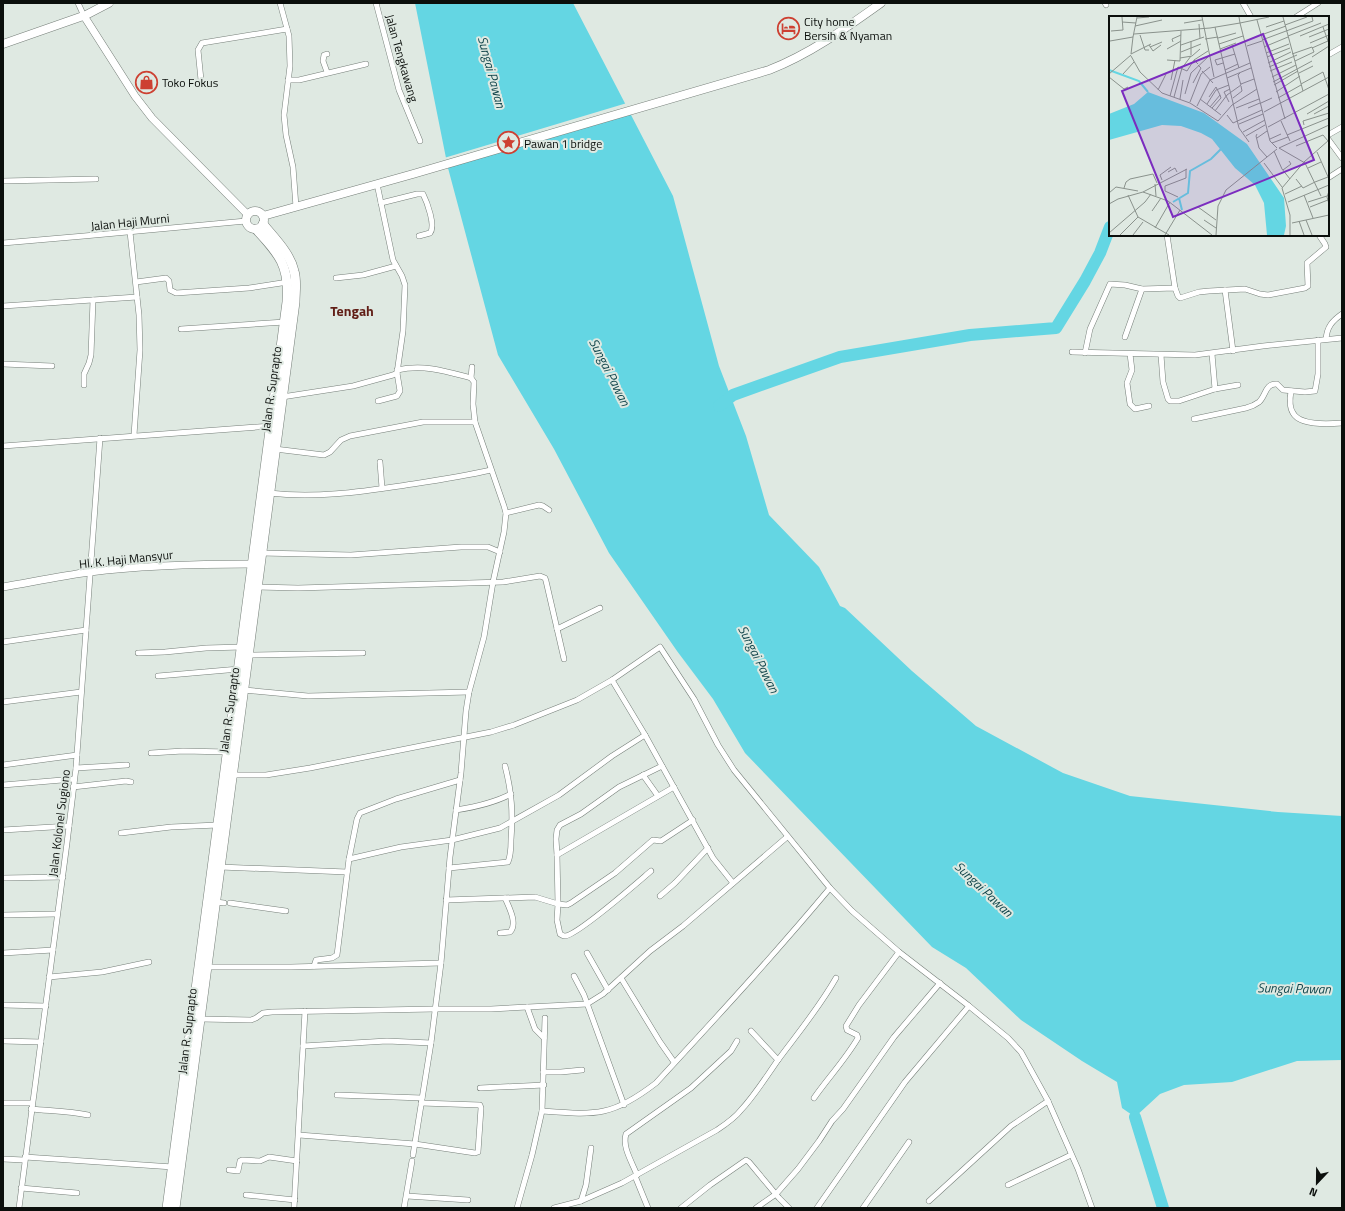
<svg xmlns="http://www.w3.org/2000/svg" width="1345" height="1211" font-family="'Titillium Web',sans-serif">
  <style>
    .water { fill: #64d6e3 }
    .pier { fill: #dfe9e2 }
    .lines { fill: none; stroke-linecap: round; stroke-linejoin: round }
    .river { stroke: #64d6e3; stroke-width: 12 }
    .street-casing { stroke: #767f79; stroke-width: 6 }
    .secondary-casing { stroke: #767f79; stroke-width: 8 }
    .primary-casing { stroke: #767f79; stroke-width: 9 }
    .highway-casing { stroke: #767f79; stroke-width: 10 }
    .street { stroke: #fff; stroke-width: 5 }
    .secondary { stroke: #fff; stroke-width: 7 }
    .primary { stroke: #fff; stroke-width: 8 }
    .highway { stroke: #fff; stroke-width: 9 }
    .labels { text-anchor: middle; dominant-baseline: central; stroke-width: 4; stroke-linejoin: round; paint-order: stroke }
    .poi-label { font-size: 12px; fill: #0b0f0c; stroke: #dfe9e2; text-anchor: start }
    .street-label { font-size: 12px; fill: #0b0f0c; stroke: #dfe9e2 }
    .water-label { font-size: 13px; font-style: italic; fill: #11454b; stroke: #dfe9e2 }
    .quarter-label { font-size: 14px; font-weight: bold; fill: #611e16; stroke: #dfe9e2 }
    .inset-river { fill: none; stroke: #64d6e3; stroke-width: 2 }
    .inset-road { fill: none; stroke: #8a928c; stroke-width: 1 }
    .view { fill: #7b2cbf; fill-opacity: 0.15; stroke: #7b2cbf; stroke-width: 2 }
    .inset-edge { fill: none; stroke: #0b0f0c; stroke-width: 2 }
  </style>
  <rect width="100%" height="100%" fill="#dfe9e2"/>
  <!-- water -->
  <polygon class="water" points="415,3 573,3 673,196 719,366 746,436 769,515 819,567 840,606 845,608 912,671 976,726 1063,773 1130,796 1278,812 1342,816 1342,1060 1297,1061 1232,1082 1184,1085 1160,1094 1135,1117 1122,1108 1117,1082 1082,1061 1021,1020 966,968 932,947 745,753 713,699 677,651 609,553 554,449 498,355 448,168"/>
  <!-- pier -->
  <polygon class="pier" points="627,103 632,112 446,167 444,158"/>
  <g class="lines">
    <!-- river -->
    <g class="river">
      <polyline points="719,406 733,395 840,357 970,335 1056,328 1085,281 1100,253 1110,227"/>
      <polyline points="1135,1117 1163,1208"/>
    </g>
    <defs>
      <g id="street">
        <polyline points="78,3 84,16"/>
        <polyline points="280,3 289,36 290,66 284,115 286,135 293,167 296,207"/>
        <polyline points="376,3 399,90 420,141"/>
        <polyline points="1105,3 1106,5"/>
        <polyline points="1243,3 1251,17"/>
        <polyline points="1296,17 1318,3"/>
        <polyline points="1328,55 1342,47"/>
        <polyline points="327,72 323,61 324,55 327,54"/>
        <polyline points="201,80 198,50 202,43 287,29"/>
        <polyline points="288,80 299,80 366,64"/>
        <polyline points="1328,135 1342,127"/>
        <polyline points="1328,139 1342,158"/>
        <polyline points="1328,178 1342,169"/>
        <polyline points="3,181 96,179"/>
        <polyline points="377,184 393,260 402,276 405,285 403,331 397,373 400,391 397,396 378,401"/>
        <path d="M381,203l36,-9h6c4,8 13,32 7,39l-11,3"/>
        <polyline points="130,232 139,315 140,350 134,435"/>
        <polyline points="1167,235 1175,288"/>
        <polyline points="3,243 84,236 246,221"/>
        <polyline points="336,278 363,275 396,266"/>
        <polyline points="136,282 166,278 169,281 170,290 176,293 249,288 288,282"/>
        <polyline points="1225,290 1233,351"/>
        <polyline points="3,306 137,297"/>
        <polyline points="181,329 285,322"/>
        <polyline points="1125,337 1142,289"/>
        <path d="M1326,339c1,-12 6,-18 16,-25"/>
        <polyline points="1072,352 1195,355 1263,346 1342,338"/>
        <polyline points="1085,353 1090,329 1110,284 1125,285 1142,289 1175,288 1178,296 1180,298 1199,292 1209,291 1245,289 1260,294 1268,295 1305,288 1308,286 1307,263 1326,247 1325,244 1319,235"/>
        <polyline points="1130,354 1132,370 1127,383 1130,404 1135,409 1149,406"/>
        <polyline points="1212,354 1215,389"/>
        <polyline points="1161,355 1163,382 1168,399 1170,401 1179,401 1215,389 1238,385"/>
        <polyline points="3,364 52,366"/>
        <path d="M397,370c27,-6 48,1 74,8"/>
        <polyline points="84,385 84,374 89,363 91,355 93,300"/>
        <path d="M1291,391c-1,6 -2,16 2,22 7,13 37,11 49,10"/>
        <polyline points="282,397 353,386 393,375 397,373"/>
        <path d="M1194,419l52,-11c4,-1 9,-3 13,-6 7,-6 6,-19 18,-18l6,6 22,2 10,-1 3,-17v-34"/>
        <polyline points="3,446 271,426"/>
        <polyline points="275,449 324,455 330,452 341,440 350,436 423,422 475,422"/>
        <polyline points="380,462 382,488"/>
        <path d="M269,493c48,6 96,-2 144,-9 26,-4 52,-8 78,-14"/>
        <polyline points="506,513 539,505 543,506 549,510"/>
        <polyline points="261,553 351,555 461,547 488,547 500,552"/>
        <polyline points="257,587 298,588 503,582 540,576 545,578 546,581 564,659"/>
        <polyline points="557,629 600,608"/>
        <polyline points="3,642 86,630"/>
        <polyline points="138,653 165,652 206,648 242,647"/>
        <polyline points="249,655 363,653"/>
        <polyline points="158,676 239,669"/>
        <polyline points="612,680 645,735 713,858 733,883"/>
        <polyline points="244,690 308,696 469,692"/>
        <polyline points="3,702 81,692"/>
        <polyline points="151,753 183,751 228,752"/>
        <polyline points="3,765 77,755"/>
        <polyline points="76,768 127,765"/>
        <polyline points="232,775 266,775 310,768 491,732 514,725 577,700 612,680 660,647 694,699 718,745 734,770 830,888 852,911 899,952 969,1006 1008,1038 1021,1052 1048,1101 1078,1169 1092,1208"/>
        <polyline points="643,775 658,796"/>
        <polyline points="3,785 74,779"/>
        <polyline points="73,787 126,781 131,782"/>
        <path d="M456,810c19,-3 38,-7 55,-16"/>
        <polyline points="3,830 69,826"/>
        <polyline points="121,833 171,827 218,825"/>
        <polyline points="557,855 556,839 557,830 560,825 581,814 619,787 662,766"/>
        <polyline points="349,859 357,819 360,813 396,799 460,780"/>
        <polyline points="220,867 347,872"/>
        <path d="M449,868l59,-6c3,-7 3,-15 3,-22 2,-27 1,-47 -6,-74"/>
        <path d="M651,871c-13,11 -73,64 -86,65 -2,0 -3,-1 -5,-2l-3,-14 1,-16 -1,-49 117,-68"/>
        <polyline points="3,878 63,877"/>
        <polyline points="660,896 675,883 708,848"/>
        <polyline points="446,900 535,897 558,904 567,905 571,903 615,873 653,840 661,841 693,820"/>
        <polyline points="216,902 224,903"/>
        <polyline points="230,903 286,911"/>
        <polyline points="3,915 57,914"/>
        <path d="M500,933l10,-1c8,-8 -1,-25 -5,-34"/>
        <polyline points="3,953 53,950"/>
        <polyline points="587,953 608,990"/>
        <polyline points="314,966 316,960 332,958 337,955 349,859 401,847 452,840 500,828 559,795 612,756 645,735"/>
        <polyline points="207,967 291,967 441,963"/>
        <polyline points="574,976 584,995 624,1105"/>
        <polyline points="49,977 102,972 149,962"/>
        <polyline points="621,978 660,1042 674,1062"/>
        <polyline points="3,1005 46,1006"/>
        <polyline points="527,1007 535,1029 544,1038"/>
        <polyline points="201,1019 251,1020 256,1018 263,1013 272,1012 435,1009 491,1009 587,1004 603,994 650,951 683,926 787,837"/>
        <polyline points="751,1031 778,1060"/>
        <polyline points="3,1041 41,1042"/>
        <polyline points="303,1046 387,1041 431,1043"/>
        <polyline points="543,1072 561,1072 582,1070"/>
        <polyline points="480,1088 544,1085"/>
        <polyline points="337,1095 422,1098"/>
        <path d="M814,1098c14,-20 31,-38 44,-60l-1,-3 -10,-5 -1,-4 13,-21 40,-53"/>
        <polyline points="3,1103 32,1103"/>
        <path d="M31,1109c19,2 38,2 57,6"/>
        <path d="M542,1111c54,4 70,6 114,-28 59,-64 118,-128 174,-195"/>
        <polyline points="299,1135 415,1144 475,1153 478,1152 481,1108 480,1105 421,1103"/>
        <polyline points="413,1155 431,1043 441,963 450,857 461,773 466,711 469,692 484,637 493,582 504,532 506,513 504,506 475,422 473,404 474,382 471,378 472,367"/>
        <polyline points="25,1157 173,1167"/>
        <polyline points="3,1159 24,1160"/>
        <polyline points="229,1170 238,1171 240,1161 242,1160 260,1161 269,1157 297,1161"/>
        <path d="M637,1175c-5,-13 -15,-28 -11,-41l65,-46 40,-37 6,-10"/>
        <polyline points="635,1176 648,1208"/>
        <polyline points="1008,1185 1071,1155"/>
        <polyline points="21,1188 77,1193"/>
        <polyline points="246,1195 295,1200"/>
        <polyline points="407,1196 468,1200"/>
        <polyline points="581,1201 586,1185 591,1148"/>
        <polyline points="929,1201 1011,1126 1048,1101"/>
        <polyline points="19,1208 67,843 76,768 100,438"/>
        <polyline points="294,1208 305,1011"/>
        <polyline points="404,1208 412,1161"/>
        <polyline points="517,1208 532,1155 542,1111 545,1018"/>
        <path d="M554,1208l27,-7 41,-18 95,-53c9,-6 18,-12 24,-20 14,-15 25,-33 37,-50 20,-27 41,-52 58,-82"/>
        <polyline points="681,1208 710,1185 746,1160 749,1162 779,1198 789,1208"/>
        <polyline points="756,1208 776,1194 798,1169 819,1141 832,1121 843,1109 894,1037 940,983"/>
        <polyline points="817,1208 905,1082 969,1006"/>
        <polyline points="863,1208 909,1142"/>
      </g>
      <g id="secondary">
        <polyline points="84,16 135,96 152,118 248,215"/>
        <path d="M3,587c29,-5 58,-11 87,-15 54,-7 108,-8 162,-8"/>
      </g>
      <g id="primary">
        <polyline points="3,44 86,15 109,3"/>
        <circle cx="255" cy="220" r="9"/>
        <path d="M263,216l150,-42 356,-104c41,-16 77,-42 112,-67"/>
      </g>
      <g id="highway">
        <path d="M167,1208l120,-906c3,-36 -8,-48 -31,-73"/>
        <path d="M175,1208l120,-906c0,-10 2,-21 -1,-31 -4,-18 -20,-33 -31,-47"/>
      </g>
    </defs>
    <!-- street casing -->
    <use href="#street" class="street-casing"/>
    <!-- secondary casing -->
    <use href="#secondary" class="secondary-casing"/>
    <!-- primary casing -->
    <use href="#primary" class="primary-casing"/>
    <!-- highway casing -->
    <use href="#highway" class="highway-casing"/>
    <!-- street -->
    <use href="#street" class="street"/>
    <!-- secondary -->
    <use href="#secondary" class="secondary"/>
    <!-- primary -->
    <use href="#primary" class="primary"/>
    <!-- highway -->
    <use href="#highway" class="highway"/>
  </g>
  <!-- icons -->
  <defs>
    <symbol id="hotel-ring" viewBox="-11 -11 22 22"><circle r="9.5" fill="#dfe9e2" stroke="#cd4032" stroke-width="1.5"/><path d="M-6-4.5h1.5V1H6V5H4.5V3h-9V5H-6ZM-4 0a1.8 1.8 0 1 1 3.6 0ZM.5 0V-2.5h3Q6-2.5 6 0Z" fill="#cd4032"/></symbol>
    <symbol id="shop-ring" viewBox="-11 -11 22 22"><circle r="9.5" fill="#dfe9e2" stroke="#cd4032" stroke-width="1.5"/><path d="M-5-2.5h2.3a2.7 3.5 0 0 1 5.4 0H5L5.5 6h-11ZM-1.5-2.5h3a1.5 2.3 0 0 0-3 0Z" fill="#cd4032"/></symbol>
    <symbol id="sight-ring" viewBox="-11 -11 22 22"><circle r="9.5" fill="#dfe9e2" stroke="#cd4032" stroke-width="1.5"/><path d="M0-6L1.8-2.2L6-1.7L2.9 1.2L3.7 5.4L0 3.3L-3.7 5.4L-2.9 1.2L-6-1.7L-1.8-2.2Z" fill="#cd4032"/></symbol>
  </defs>
  <g fill-rule="evenodd">
    <use href="#hotel-ring" x="776" y="16" width="25" height="25"/>
    <use href="#shop-ring" x="134" y="70" width="25" height="25"/>
    <use href="#sight-ring" x="496" y="130" width="25" height="25"/>
  </g>
  <g class="labels">
    <!-- poi labels -->
    <g class="poi-label">
      <text x="804" y="21">City home<tspan x="804" dy="14">Bersih &amp; Nyaman</tspan></text>
      <text x="162" y="82">Toko Fokus</text>
      <text x="524" y="143">Pawan 1 bridge</text>
    </g>
    <!-- street labels -->
    <g class="street-label">
      <text transform="translate(402 58) rotate(74)">Jalan Tengkawang</text>
      <text transform="translate(130 222) rotate(-6)">Jalan Haji Murni</text>
      <text transform="translate(271 389) rotate(-82)">Jalan R. Suprapto</text>
      <text transform="translate(126 559) rotate(-6)">Hl. K. Haji Mansyur</text>
      <text transform="translate(229 710) rotate(-82)">Jalan R. Suprapto</text>
      <text transform="translate(59 823) rotate(-83)">Jalan Kolonel Sugiono</text>
      <text transform="translate(187 1031) rotate(-83)">Jalan R. Suprapto</text>
    </g>
    <!-- water labels -->
    <g class="water-label">
      <text transform="translate(492 72) rotate(75)">Sungai Pawan</text>
      <text transform="translate(610 372) rotate(63)">Sungai Pawan</text>
      <text transform="translate(759 659) rotate(63)">Sungai Pawan</text>
      <text transform="translate(984 889) rotate(43)">Sungai Pawan</text>
      <text transform="translate(1294 988) rotate(1)">Sungai Pawan</text>
    </g>
    <!-- quarter labels -->
    <g class="quarter-label">
      <text x="352" y="310">Tengah</text>
    </g>
  </g>
  <!-- overview -->
  <g transform="translate(1109 16)">
    <rect width="220" height="220" fill="#dfe9e2"/>
    <path d="M39,76l56,21 43,31 37,54 2,28 -2,9h-17l-3,-32 -9,-18 -20,-17 -23,-29 -11,-6 -20,-7 -19,-1 -53,15v-26l25,-10z" fill="#64d6e3"/>
    <path class="inset-river" d="M0,54l30,11 9,11M70,182l3,12M64,186l15,-9 2,-22 21,-12 11,-11"/>
    <path class="inset-road" d="M93,1l12,60M160,1l-29,6 30,118 7,7M174,1l20,74M28,2l12,-1M148,4l28,99M13,6l14,1M75,7l18,-3M90,8l1,14M176,9l22,-8M26,10l27,-6M106,11l7,30M157,11l18,-6M214,11l6,17M2,15l12,-1 -1,-13M25,18l76,-6 30,-5 -1,-6M31,19l5,15h4M152,19l25,-9M179,20l33,-13M191,20l29,-12M24,21l-2,17 20,-10M200,21l20,-8M109,22l18,-5M96,23l13,-2M153,24l51,-19 -1,-4M1,25l23,-4 4,-20M82,25v14M64,26l-1,-3 9,-4M201,27l19,-8M110,28l24,-8M40,29l4,6 8,-6M72,29l23,-8M123,29l7,23M138,30l15,-5M41,31l12,-5M155,31l24,-10M203,32l16,-7M58,33l14,-8M111,33l16,-6M72,36l20,-8M157,37l23,-9M183,38l20,-7 2,5 -19,9M22,40l9,16 22,21 28,10 28,18 14,-16 25,-16M113,41l17,71 10,14M158,41l23,-9M203,41l17,-11M71,42l12,-2 8,-7M58,44l13,1 1,-30M85,44l14,-9M114,47l-6,2 -2,-5 20,-6M159,47l23,-11M160,51l28,-12M116,54l13,-6M93,55l11,12M161,55l22,-9M190,57l14,-7M0,58l22,-19M14,58l11,-12M0,61l15,12 4,-2M163,61l24,-12M118,62l24,-10M62,64l4,-20M164,66l39,-21M84,67l8,-15 -3,-3M132,68l13,-5M192,68l22,-12 6,18M165,69l24,-14M49,74l8,-16M167,76l24,-16M76,78l6,-21 18,-17M61,80l8,-29 9,4 7,-11 4,4M65,81l8,-29 9,-12M100,81l7,-10 4,8 -10,12M124,82l9,-7 -1,-5M169,82l23,-13M71,83l3,-19M91,83l21,16M81,86l11,-28 9,-7M120,86l-5,-10 6,-3M152,87l11,-5M98,88l9,-14 13,-5M88,90l13,-26 40,-17M103,92l9,-10 -1,-3M127,92l23,-9M139,92l12,-5M106,95l12,-16 14,-10 -3,-10 2,-2M155,96l65,-35M198,98l22,-13M205,98l15,-8M118,99l6,8 29,-13M172,105l9,20M130,108l24,-10M195,109l-1,-4 26,-8M159,111l61,-33M134,116l22,-12M148,118l-1,2 3,12 8,9M178,119l42,-17M137,120l19,-11M148,122l10,-7M161,123l11,-5M163,127l16,-6M187,130l27,-11 5,6M170,132l26,15 16,33M170,132l50,-23M165,135l8,18 8,10M208,136l12,27M155,147l18,24M199,152l13,-6M174,154l8,-6 -2,-3M59,156l7,-4 2,4M187,163l7,9 12,-6M53,164l-2,-5 11,-8M206,166l13,-5M46,168l1,12M15,172l2,-6 4,-3 23,-5 4,9M220,175l-2,6 2,7M34,176l25,9 44,34M0,177l7,-6 22,4M176,178l17,-8M19,179l10,22 31,18M195,179l9,23M69,181l-13,-6v-5l21,-8v-9M179,186l41,-17M199,186l19,-6M0,188l9,-5 25,-7 44,-23M89,191l18,13M201,191l18,-7M43,195l9,-13M95,204l12,8M197,204l6,15M190,205l5,14M183,207l37,-8M46,212l15,-26M0,217l36,-31 6,-8M11,219l18,-18M24,219l10,-13M56,219l15,-25M107,219l2,-29 8,-16 51,-41M181,219v-20l-8,-27 22,-26 25,-22"/>
    <path class="view" d="M154,18l51,126 -141,57 -51,-126z"/>
    <rect width="220" height="220" class="inset-edge"/>
  </g>
  <!-- border -->
  <rect width="1345" height="1211" fill="none" stroke="#0b0f0c" stroke-width="8"/>
  <!-- north arrow -->
  <g transform="translate(1317 1183) rotate(202)" stroke="#dfe9e2" stroke-width="3" paint-order="stroke">
  <path d="M0-3L7 15L0 10L-7 15Z" fill="#0b0f0c"/>
  <text y="-6" font-size="11" font-weight="bold" text-anchor="middle" fill="#0b0f0c">N</text>
  </g>
</svg>
